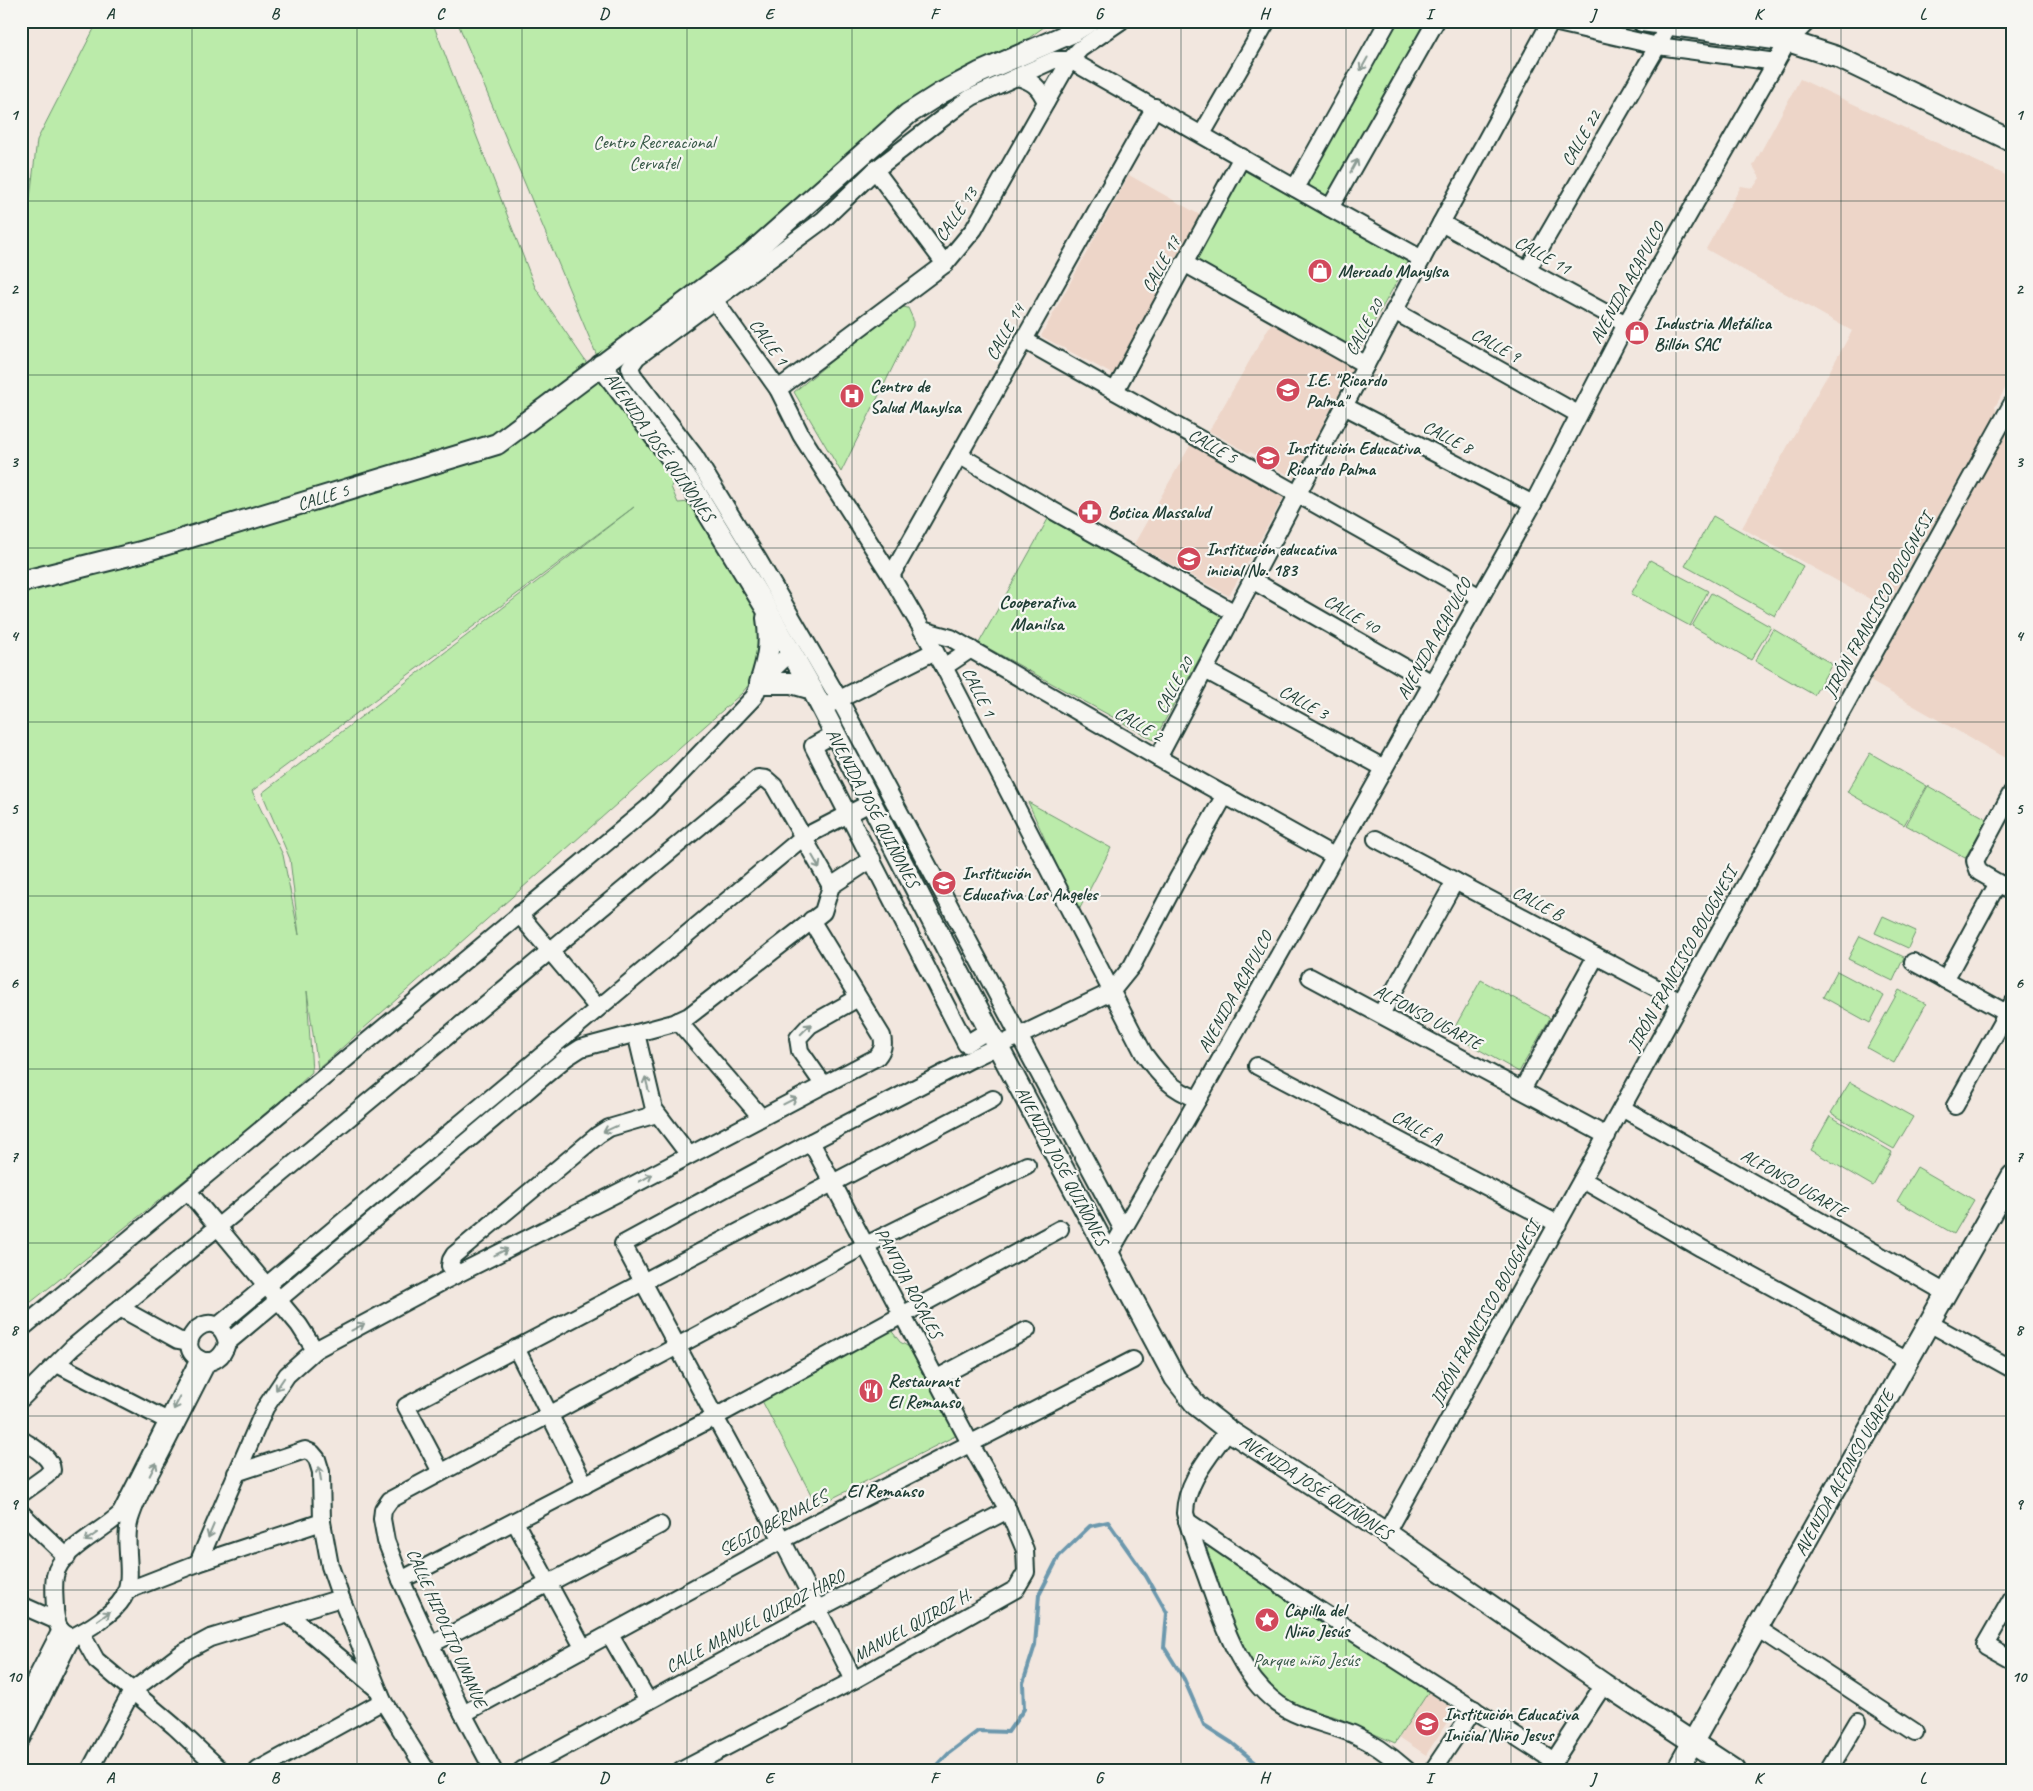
<svg xmlns="http://www.w3.org/2000/svg" width="2033" height="1791" font-family="Caveat,sans-serif">
  <style>
    .built { fill: #edd5c8 }
    .green { fill: #bbebaa; stroke: #6d946f; fill-rule: evenodd }
    .lines { fill: none; stroke-linecap: round; stroke-linejoin: round }
    .stream { stroke: #6c98ad; stroke-width: 4 }
    .minor-casing { stroke: #1f3d34; stroke-width: 20 }
    .tertiary-casing { stroke: #1f3d34; stroke-width: 24 }
    .minor { stroke: #f6f6f2; stroke-width: 16 }
    .tertiary { stroke: #f6f6f2; stroke-width: 20 }
    .oneway { stroke: #8a9a93 }
    .grid { fill: none; stroke: #1f3d34; stroke-width: 1; stroke-opacity: 0.55 }
    .labels { text-anchor: middle; dominant-baseline: central; stroke-width: 4.5; stroke-linejoin: round; paint-order: stroke }
    .street-label { font-size: 18px; fill: #1f3d34; stroke: #f6f6f2 }
    .park-label { font-size: 18px; fill: #365746; stroke: #f6f6f2 }
    .poi-label { font-size: 18px; font-weight: bold; fill: #1f3d34; stroke: #f6f6f2; text-anchor: start }
    .neighbourhood-label { font-size: 19px; font-weight: bold; fill: #1f3d34; stroke: #f6f6f2 }
    .neatline { fill: none; stroke: #1f3d34; stroke-width: 2 }
    .grid-label { font-size: 16px; text-anchor: middle; font-weight: bold; fill: #1f3d34 }
  </style>
  <rect width="100%" height="100%" fill="#f2e7df"/>
  <filter id="ink" filterUnits="userSpaceOnUse"><feTurbulence type="fractalNoise" baseFrequency=".02" numOctaves="2"/><feDisplacementMap in="SourceGraphic" scale="10" xChannelSelector="R" yChannelSelector="G"/><feConvolveMatrix kernelMatrix="1 2 1 2 8 2 1 2 1" color-interpolation-filters="sRGB"/></filter>
  <g filter="url(#ink)">
    <!-- built -->
    <g class="built">
      <polygon points="1800,79 2012,178 2012,376 1995,407 1997,412 1886,608 1742,528 1852,331 1706,249 1741,186 1753,188 1760,178 1753,166"/>
      <polygon points="1129,175 1200,215 1114,375 1041,336"/>
      <polygon points="1272,322 1352,367 1354,370 1333,410 1330,411 1325,418 1326,421 1294,478 1266,463 1265,460 1250,452 1249,453 1209,431"/>
      <polygon points="2007,432 2012,432 2012,762 1870,681"/>
      <polygon points="1191,444 1284,497 1229,596 1134,544"/>
      <polygon points="1428,1692 1455,1710 1426,1755 1399,1737"/>
    </g>
    <!-- green -->
    <g class="green">
      <path d="M98,21h334l103,266 66,97 74,92 -4,11 7,16 12,-1 72,116 2,21 -12,42 -11,13 -423,375 -11,-78 5,81 -43,41 -248,197v-1037l16,-133zM634,507l-372,286 28,66 9,76 -16,-80 -31,-64z"/>
      <polygon points="457,21 1052,21 597,356"/>
      <polygon points="1389,21 1426,21 1329,195 1325,195 1302,182"/>
      <polygon points="1245,171 1408,262 1358,350 1195,259"/>
      <polygon points="898,306 908,308 913,319 913,326 841,472 794,392"/>
      <polygon points="1713,516 1803,566 1775,616 1685,566"/>
      <polygon points="1048,519 1223,616 1154,740 979,643"/>
      <polygon points="1650,560 1708,591 1690,626 1631,594"/>
      <polygon points="1711,593 1771,627 1751,660 1692,626"/>
      <polygon points="1773,629 1832,664 1814,695 1755,661"/>
      <polygon points="1870,753 1927,786 1904,825 1847,792"/>
      <polygon points="1928,786 1987,819 1965,858 1906,825"/>
      <polygon points="1028,802 1111,848 1078,912"/>
      <polygon points="1883,916 1916,931 1908,948 1875,933"/>
      <polygon points="1860,936 1904,957 1893,981 1848,959"/>
      <polygon points="1837,971 1884,996 1870,1023 1823,997"/>
      <polygon points="1481,980 1550,1018 1519,1072 1451,1034"/>
      <polygon points="1899,990 1926,1004 1894,1063 1867,1048"/>
      <polygon points="1850,1082 1913,1117 1894,1149 1831,1113"/>
      <polygon points="1830,1116 1892,1152 1873,1186 1811,1150"/>
      <polygon points="1917,1167 1974,1200 1954,1234 1897,1201"/>
      <polygon points="890,1329 900,1342 911,1348 957,1435 817,1506 760,1397"/>
      <polygon points="1216,1545 1431,1688 1395,1743 1336,1717 1296,1707 1276,1696 1253,1671 1226,1618 1206,1551 1208,1548"/>
    </g>
    <g class="lines">
      <!-- stream -->
      <polyline class="stream" points="933,1770 949,1753 978,1731 1008,1732 1024,1709 1023,1683 1035,1645 1039,1595 1059,1556 1090,1526 1108,1522 1146,1576 1167,1613 1164,1647 1184,1679 1204,1725 1232,1743 1262,1768 1269,1770"/>
      <defs>
        <g id="minor">
          <polyline points="1549,21 1658,46 1776,62"/>
          <path d="M1017,77c16,4 22,10 29,25"/>
          <polyline points="1202,134 1267,21"/>
          <polyline points="875,170 945,264"/>
          <polyline points="1295,188 1388,21"/>
          <polyline points="1330,208 1436,21"/>
          <polyline points="1441,223 1626,324"/>
          <polyline points="1184,263 1366,365"/>
          <polyline points="1528,269 1653,54 1668,26"/>
          <path d="M715,301l63,88 23,46 90,141 53,91 200,387c16,22 28,36 54,45"/>
          <polyline points="1394,311 1578,414"/>
          <polyline points="1024,340 1480,597"/>
          <polyline points="778,389 945,264 974,229 1070,60 1080,49 1121,21"/>
          <polyline points="1115,391 1242,157"/>
          <polyline points="1344,406 1533,504"/>
          <polyline points="959,455 1050,509 1235,613"/>
          <polyline points="891,576 1155,107"/>
          <polyline points="1252,580 1432,683"/>
          <polyline points="922,630 951,638 1158,758 1334,856"/>
          <polyline points="944,667 971,649"/>
          <polyline points="1205,670 1384,768"/>
          <polyline points="759,683 790,653"/>
          <polyline points="830,704 935,651"/>
          <polyline points="834,734 813,746 966,1044 989,1030"/>
          <polyline points="1158,758 1441,223 1551,21"/>
          <polyline points="2012,792 1975,861 1979,872 2012,891"/>
          <polyline points="1376,839 1681,1001"/>
          <polyline points="519,914 598,1008"/>
          <polyline points="1913,962 2012,1016"/>
          <polyline points="1310,977 1607,1136"/>
          <polyline points="1945,980 1998,883"/>
          <polyline points="1381,1014 1455,881"/>
          <polyline points="678,1021 761,1117"/>
          <polyline points="636,1033 654,1109 689,1155"/>
          <polyline points="1257,1066 1558,1224"/>
          <polyline points="823,1084 800,1051 798,1038 810,1025 858,998"/>
          <polyline points="1522,1090 1596,956"/>
          <polyline points="1955,1106 2012,1004"/>
          <polyline points="1622,1108 1946,1293"/>
          <polyline points="1583,1180 1701,1248 1908,1361"/>
          <polyline points="188,1191 299,1325 315,1350"/>
          <polyline points="1123,1230 839,699 759,561 694,455 633,375 630,367 637,357 823,220 875,170 960,105 972,97 1054,60 1070,60 1330,208 1422,259"/>
          <polyline points="1109,1254 1198,1099 1533,504 1626,324 1788,41 1808,21"/>
          <polyline points="458,1273 450,1266 451,1260 454,1255 598,1135 609,1128 657,1114"/>
          <polyline points="120,1308 178,1340 189,1342"/>
          <polyline points="1929,1323 2012,1369"/>
          <polyline points="218,1326 802,838 870,803"/>
          <polyline points="21,1329 648,808 754,697 760,683"/>
          <path d="M227,1343c-10,-44 -58,-1 -28,16 14,8 25,-4 28,-16l340,-286 14,-9 93,-25 15,-7 134,-104 8,-26 41,-27"/>
          <polyline points="516,1348 585,1485"/>
          <path d="M199,1359l-78,154c-17,18 -61,36 -66,63 -2,11 0,24 0,35 2,14 3,21 17,26 16,-7 42,-24 51,-39 13,-21 -1,-55 7,-79 7,-23 20,-45 31,-66 15,-30 31,-61 47,-92"/>
          <polyline points="57,1364 168,1421"/>
          <polyline points="937,1378 1027,1330"/>
          <polyline points="21,1399 72,1348 758,778 766,779 774,786 831,886"/>
          <path d="M1228,1430c-18,26 -42,51 -43,83 6,22 14,43 22,65 16,45 34,105 79,131 21,12 45,16 67,25 21,9 37,21 54,36"/>
          <path d="M21,1439c11,8 30,17 31,31l-6,6 -25,18"/>
          <polyline points="441,1472 406,1406 993,1099"/>
          <polyline points="236,1473 305,1450 312,1453 317,1459 321,1472 322,1522 330,1566 341,1598 383,1701 426,1770"/>
          <polyline points="21,1513 67,1557"/>
          <polyline points="1187,1521 1294,1594 1554,1761"/>
          <polyline points="515,1522 584,1649"/>
          <polyline points="1386,1533 2012,404"/>
          <path d="M198,1563l67,-155 22,-33 28,-25 129,-69 191,-97 242,-127c6,-7 7,-12 5,-21l-71,-116"/>
          <polyline points="401,1580 715,1417 1060,1229"/>
          <polyline points="126,1591 198,1563 322,1522"/>
          <polyline points="2012,1598 1985,1645 2012,1660"/>
          <polyline points="21,1605 57,1621"/>
          <polyline points="288,1614 377,1689"/>
          <polyline points="1757,1628 1915,1732"/>
          <polyline points="81,1633 96,1660 174,1726 221,1770"/>
          <polyline points="610,1635 648,1701"/>
          <polyline points="432,1644 660,1525"/>
          <polyline points="854,1680 782,1540 715,1417 623,1244 811,1142 975,1057 1111,992 1132,966 1178,878 1225,795"/>
          <polyline points="21,1708 61,1630"/>
          <polyline points="463,1714 782,1540 1133,1360"/>
          <polyline points="21,1739 72,1637"/>
          <polyline points="90,1770 132,1691 182,1653 210,1638 341,1598"/>
          <polyline points="258,1770 383,1701"/>
          <polyline points="493,1770 460,1708 401,1580 386,1541 382,1519 383,1510 390,1500 866,1245 1027,1165"/>
          <polyline points="522,1770 818,1609 1008,1510"/>
          <polyline points="682,1770 854,1680 1016,1589 1026,1572 1025,1550 1008,1510 970,1443 811,1142"/>
          <polyline points="1433,1770 1474,1709"/>
          <polyline points="1548,1770 1604,1684"/>
          <polyline points="1829,1770 1858,1721"/>
        </g>
        <g id="tertiary">
          <polyline points="1642,21 1788,41 1837,57 2012,141"/>
          <polyline points="601,365 688,480 766,608 812,689 989,1030 1175,1378 1196,1405 1228,1430 1386,1533 1604,1684 1735,1770"/>
          <polyline points="21,582 141,552 497,444 749,255 908,114 941,93 979,73 1071,33 1090,21"/>
          <path d="M767,618c4,25 1,41 -7,65h31l21,6"/>
          <polyline points="1677,1770 2012,1176"/>
        </g>
      </defs>
      <!-- minor casing -->
      <use href="#minor" class="minor-casing"/>
      <!-- tertiary casing -->
      <use href="#tertiary" class="tertiary-casing"/>
      <!-- minor -->
      <use href="#minor" class="minor"/>
      <!-- tertiary -->
      <use href="#tertiary" class="tertiary"/>
    </g>
    <!-- one-way arrows -->
    <defs><path id="oneway-shaft" d="M-6 0H5M1.5-3L5.5 0L1.5 3" fill="none" stroke-width="1.6" stroke-linecap="round" stroke-linejoin="round" transform="scale(1.25)"/></defs>
    <g class="oneway">
      <use href="#oneway-shaft" transform="translate(1364 64) rotate(119)"/>
      <use href="#oneway-shaft" transform="translate(1354 166) rotate(-61)"/>
      <use href="#oneway-shaft" transform="translate(816 862) rotate(60)"/>
      <use href="#oneway-shaft" transform="translate(806 1029) rotate(-45)"/>
      <use href="#oneway-shaft" transform="translate(647 1084) rotate(-104)"/>
      <use href="#oneway-shaft" transform="translate(790 1101) rotate(-27)"/>
      <use href="#oneway-shaft" transform="translate(610 1129) rotate(156)"/>
      <use href="#oneway-shaft" transform="translate(646 1178) rotate(-29)"/>
      <use href="#oneway-shaft" transform="translate(501 1252) rotate(-27)"/>
      <use href="#oneway-shaft" transform="translate(358 1327) rotate(-28)"/>
      <use href="#oneway-shaft" transform="translate(280 1384) rotate(124)"/>
      <use href="#oneway-shaft" transform="translate(177 1403) rotate(117)"/>
      <use href="#oneway-shaft" transform="translate(153 1469) rotate(-63)"/>
      <use href="#oneway-shaft" transform="translate(320 1474) rotate(-99)"/>
      <use href="#oneway-shaft" transform="translate(211 1531) rotate(113)"/>
      <use href="#oneway-shaft" transform="translate(91 1537) rotate(145)"/>
      <use href="#oneway-shaft" transform="translate(104 1616) rotate(-36)"/>
    </g>
  </g>
  <!-- grid -->
  <path class="grid" d="M192,21v1749M357,21v1749M522,21v1749M687,21v1749M852,21v1749M1017,21v1749M1181,21v1749M1346,21v1749M1511,21v1749M1676,21v1749M1841,21v1749M21,201h1991M21,375h1991M21,548h1991M21,722h1991M21,896h1991M21,1069h1991M21,1243h1991M21,1416h1991M21,1590h1991"/>
  <!-- icons -->
  <defs>
    <symbol id="shop-disc" viewBox="-11 -11 22 22"><circle r="9.5" fill="#d1495b" stroke="#f6f6f2"/><path d="M-5-2.5h2.3a2.7 3.5 0 0 1 5.4 0H5L5.5 6h-11ZM-1.5-2.5h3a1.5 2.3 0 0 0-3 0Z" fill="#fff"/></symbol>
    <symbol id="school-disc" viewBox="-11 -11 22 22"><circle r="9.5" fill="#d1495b" stroke="#f6f6f2"/><path d="M0-5L7-2L0 1L-7-2ZM-4 1L0 2.5L4 1V4Q0 6-4 4Z" fill="#fff"/></symbol>
    <symbol id="hospital-disc" viewBox="-11 -11 22 22"><circle r="9.5" fill="#d1495b" stroke="#f6f6f2"/><path d="M-5-5h3v3.5h4V-5h3V5h-3V1.5h-4V5h-3Z" fill="#fff"/></symbol>
    <symbol id="pharmacy-disc" viewBox="-11 -11 22 22"><circle r="9.5" fill="#d1495b" stroke="#f6f6f2"/><path d="M-2-6h4v4h4v4h-4v4h-4v-4h-4v-4h4Z" fill="#fff"/></symbol>
    <symbol id="restaurant-disc" viewBox="-11 -11 22 22"><circle r="9.5" fill="#d1495b" stroke="#f6f6f2"/><path d="M-5-6h1v4h1v-4h1v4h1v-4h1v5L-1.5 .5V6h-2V.5L-5-1ZM5-6V6H3V1.5H1.5Q1.5-4 5-6Z" fill="#fff"/></symbol>
    <symbol id="sight-disc" viewBox="-11 -11 22 22"><circle r="9.5" fill="#d1495b" stroke="#f6f6f2"/><path d="M0-6L1.8-2.2L6-1.7L2.9 1.2L3.7 5.4L0 3.3L-3.7 5.4L-2.9 1.2L-6-1.7L-1.8-2.2Z" fill="#fff"/></symbol>
  </defs>
  <g fill-rule="evenodd">
    <use href="#shop-disc" x="1306" y="257" width="28" height="28"/>
    <use href="#shop-disc" x="1623" y="319" width="28" height="28"/>
    <use href="#school-disc" x="1274" y="376" width="28" height="28"/>
    <use href="#hospital-disc" x="838" y="382" width="28" height="28"/>
    <use href="#school-disc" x="1254" y="444" width="28" height="28"/>
    <use href="#pharmacy-disc" x="1076" y="498" width="28" height="28"/>
    <use href="#school-disc" x="1175" y="545" width="28" height="28"/>
    <use href="#school-disc" x="930" y="869" width="28" height="28"/>
    <use href="#restaurant-disc" x="857" y="1377" width="28" height="28"/>
    <use href="#sight-disc" x="1253" y="1606" width="28" height="28"/>
    <use href="#school-disc" x="1413" y="1710" width="28" height="28"/>
  </g>
  <g class="labels">
    <!-- street labels -->
    <g class="street-label">
      <text transform="translate(1581 138) rotate(-60)">CALLE 22</text>
      <text transform="translate(956 214) rotate(-56)">CALLE 13</text>
      <text transform="translate(1543 255) rotate(29)">CALLE 11</text>
      <text transform="translate(1161 264) rotate(-61)">CALLE 17</text>
      <text transform="translate(1627 283) rotate(-61)">AVENIDA ACAPULCO</text>
      <text transform="translate(1364 327) rotate(-62)">CALLE 20</text>
      <text transform="translate(1005 332) rotate(-61)">CALLE 14</text>
      <text transform="translate(769 342) rotate(54)">CALLE 1</text>
      <text transform="translate(1496 345) rotate(29)">CALLE 9</text>
      <text transform="translate(1448 437) rotate(27)">CALLE 8</text>
      <text transform="translate(1213 446) rotate(30)">CALLE 5</text>
      <text transform="translate(660 447) rotate(55)">AVENIDA JOSÉ QUIÑONES</text>
      <text transform="translate(323 497) rotate(-17)">CALLE 5</text>
      <text transform="translate(1878 605) rotate(-61)">JIRÓN FRANCISCO BOLOGNESI</text>
      <text transform="translate(1352 614) rotate(30)">CALLE 40</text>
      <text transform="translate(1434 639) rotate(-61)">AVENIDA ACAPULCO</text>
      <text transform="translate(1174 685) rotate(-62)">CALLE 20</text>
      <text transform="translate(979 692) rotate(63)">CALLE 1</text>
      <text transform="translate(1304 702) rotate(29)">CALLE 3</text>
      <text transform="translate(1139 724) rotate(30)">CALLE 2</text>
      <text transform="translate(873 808) rotate(62)">AVENIDA JOSÉ QUIÑONES</text>
      <text transform="translate(1538 903) rotate(28)">CALLE B</text>
      <text transform="translate(1682 959) rotate(-61)">JIRÓN FRANCISCO BOLOGNESI</text>
      <text transform="translate(1235 992) rotate(-61)">AVENIDA ACAPULCO</text>
      <text transform="translate(1428 1017) rotate(28)">ALFONSO UGARTE</text>
      <text transform="translate(1417 1127) rotate(28)">CALLE A</text>
      <text transform="translate(1062 1166) rotate(62)">AVENIDA JOSÉ QUIÑONES</text>
      <text transform="translate(1794 1183) rotate(30)">ALFONSO UGARTE</text>
      <text transform="translate(909 1283) rotate(62)">PANTOJA ROSALES</text>
      <text transform="translate(1485 1313) rotate(-61)">JIRÓN FRANCISCO BOLOGNESI</text>
      <text transform="translate(1844 1473) rotate(-61)">AVENIDA ALFONSO UGARTE</text>
      <text transform="translate(1316 1487) rotate(33)">AVENIDA JOSÉ QUIÑONES</text>
      <text transform="translate(773 1523) rotate(-28)">SEGIO BERNALES</text>
      <text transform="translate(755 1621) rotate(-28)">CALLE MANUEL QUIROZ HARO</text>
      <text transform="translate(912 1625) rotate(-29)">MANUEL QUIROZ H.</text>
      <text transform="translate(447 1628) rotate(66)">CALLE HIPOLITO UNANUE</text>
    </g>
    <!-- park labels -->
    <g class="park-label">
      <text x="654" y="142">Centro Recreacional<tspan x="654" dy="21">Cervatel</tspan></text>
      <text x="1306" y="1660">Parque niño Jesús</text>
    </g>
    <!-- poi labels -->
    <g class="poi-label">
      <text x="1338" y="271">Mercado Manylsa</text>
      <text x="1654" y="323">Industria Metálica<tspan x="1654" dy="21">Billón SAC</tspan></text>
      <text x="1306" y="380">I.E. "Ricardo<tspan x="1306" dy="21">Palma"</tspan></text>
      <text x="870" y="386">Centro de<tspan x="870" dy="21">Salud Manylsa</tspan></text>
      <text x="1286" y="448">Institución Educativa<tspan x="1286" dy="21">Ricardo Palma</tspan></text>
      <text x="1108" y="512">Botica Massalud</text>
      <text x="1206" y="549">Institución educativa<tspan x="1206" dy="21">inicial No. 183</tspan></text>
      <text x="962" y="873">Institución<tspan x="962" dy="21">Educativa Los Angeles</tspan></text>
      <text x="888" y="1381">Restaurant<tspan x="888" dy="21">El Remanso</tspan></text>
      <text x="1284" y="1610">Capilla del<tspan x="1284" dy="21">Niño Jesús</tspan></text>
      <text x="1444" y="1714">Institución Educativa<tspan x="1444" dy="21">Inicial Niño Jesus</tspan></text>
    </g>
    <!-- neighbourhood labels -->
    <g class="neighbourhood-label">
      <text x="1037" y="602">Cooperativa<tspan x="1037" dy="22">Manilsa</tspan></text>
      <text x="885" y="1491">El Remanso</text>
    </g>
  </g>
  <!-- margin -->
  <rect width="2033" height="1791" fill="none" stroke="#f6f6f2" stroke-width="55"/>
  <rect x="28" y="28" width="1978" height="1736" class="neatline"/>
  <g class="grid-label">
    <text x="110" y="19">A</text>
    <text x="275" y="19">B</text>
    <text x="440" y="19">C</text>
    <text x="604" y="19">D</text>
    <text x="769" y="19">E</text>
    <text x="934" y="19">F</text>
    <text x="1099" y="19">G</text>
    <text x="1264" y="19">H</text>
    <text x="1429" y="19">I</text>
    <text x="1593" y="19">J</text>
    <text x="1758" y="19">K</text>
    <text x="1923" y="19">L</text>
    <text x="14" y="120">1</text>
    <text x="2019" y="120">1</text>
    <text x="14" y="294">2</text>
    <text x="2019" y="294">2</text>
    <text x="14" y="467">3</text>
    <text x="2019" y="467">3</text>
    <text x="14" y="641">4</text>
    <text x="2019" y="641">4</text>
    <text x="14" y="814">5</text>
    <text x="2019" y="814">5</text>
    <text x="14" y="988">6</text>
    <text x="2019" y="988">6</text>
    <text x="14" y="1162">7</text>
    <text x="2019" y="1162">7</text>
    <text x="14" y="1335">8</text>
    <text x="2019" y="1335">8</text>
    <text x="14" y="1509">9</text>
    <text x="2019" y="1509">9</text>
    <text x="14" y="1682">10</text>
    <text x="2019" y="1682">10</text>
    <text x="110" y="1783">A</text>
    <text x="275" y="1783">B</text>
    <text x="440" y="1783">C</text>
    <text x="604" y="1783">D</text>
    <text x="769" y="1783">E</text>
    <text x="934" y="1783">F</text>
    <text x="1099" y="1783">G</text>
    <text x="1264" y="1783">H</text>
    <text x="1429" y="1783">I</text>
    <text x="1593" y="1783">J</text>
    <text x="1758" y="1783">K</text>
    <text x="1923" y="1783">L</text>
  </g>
</svg>
